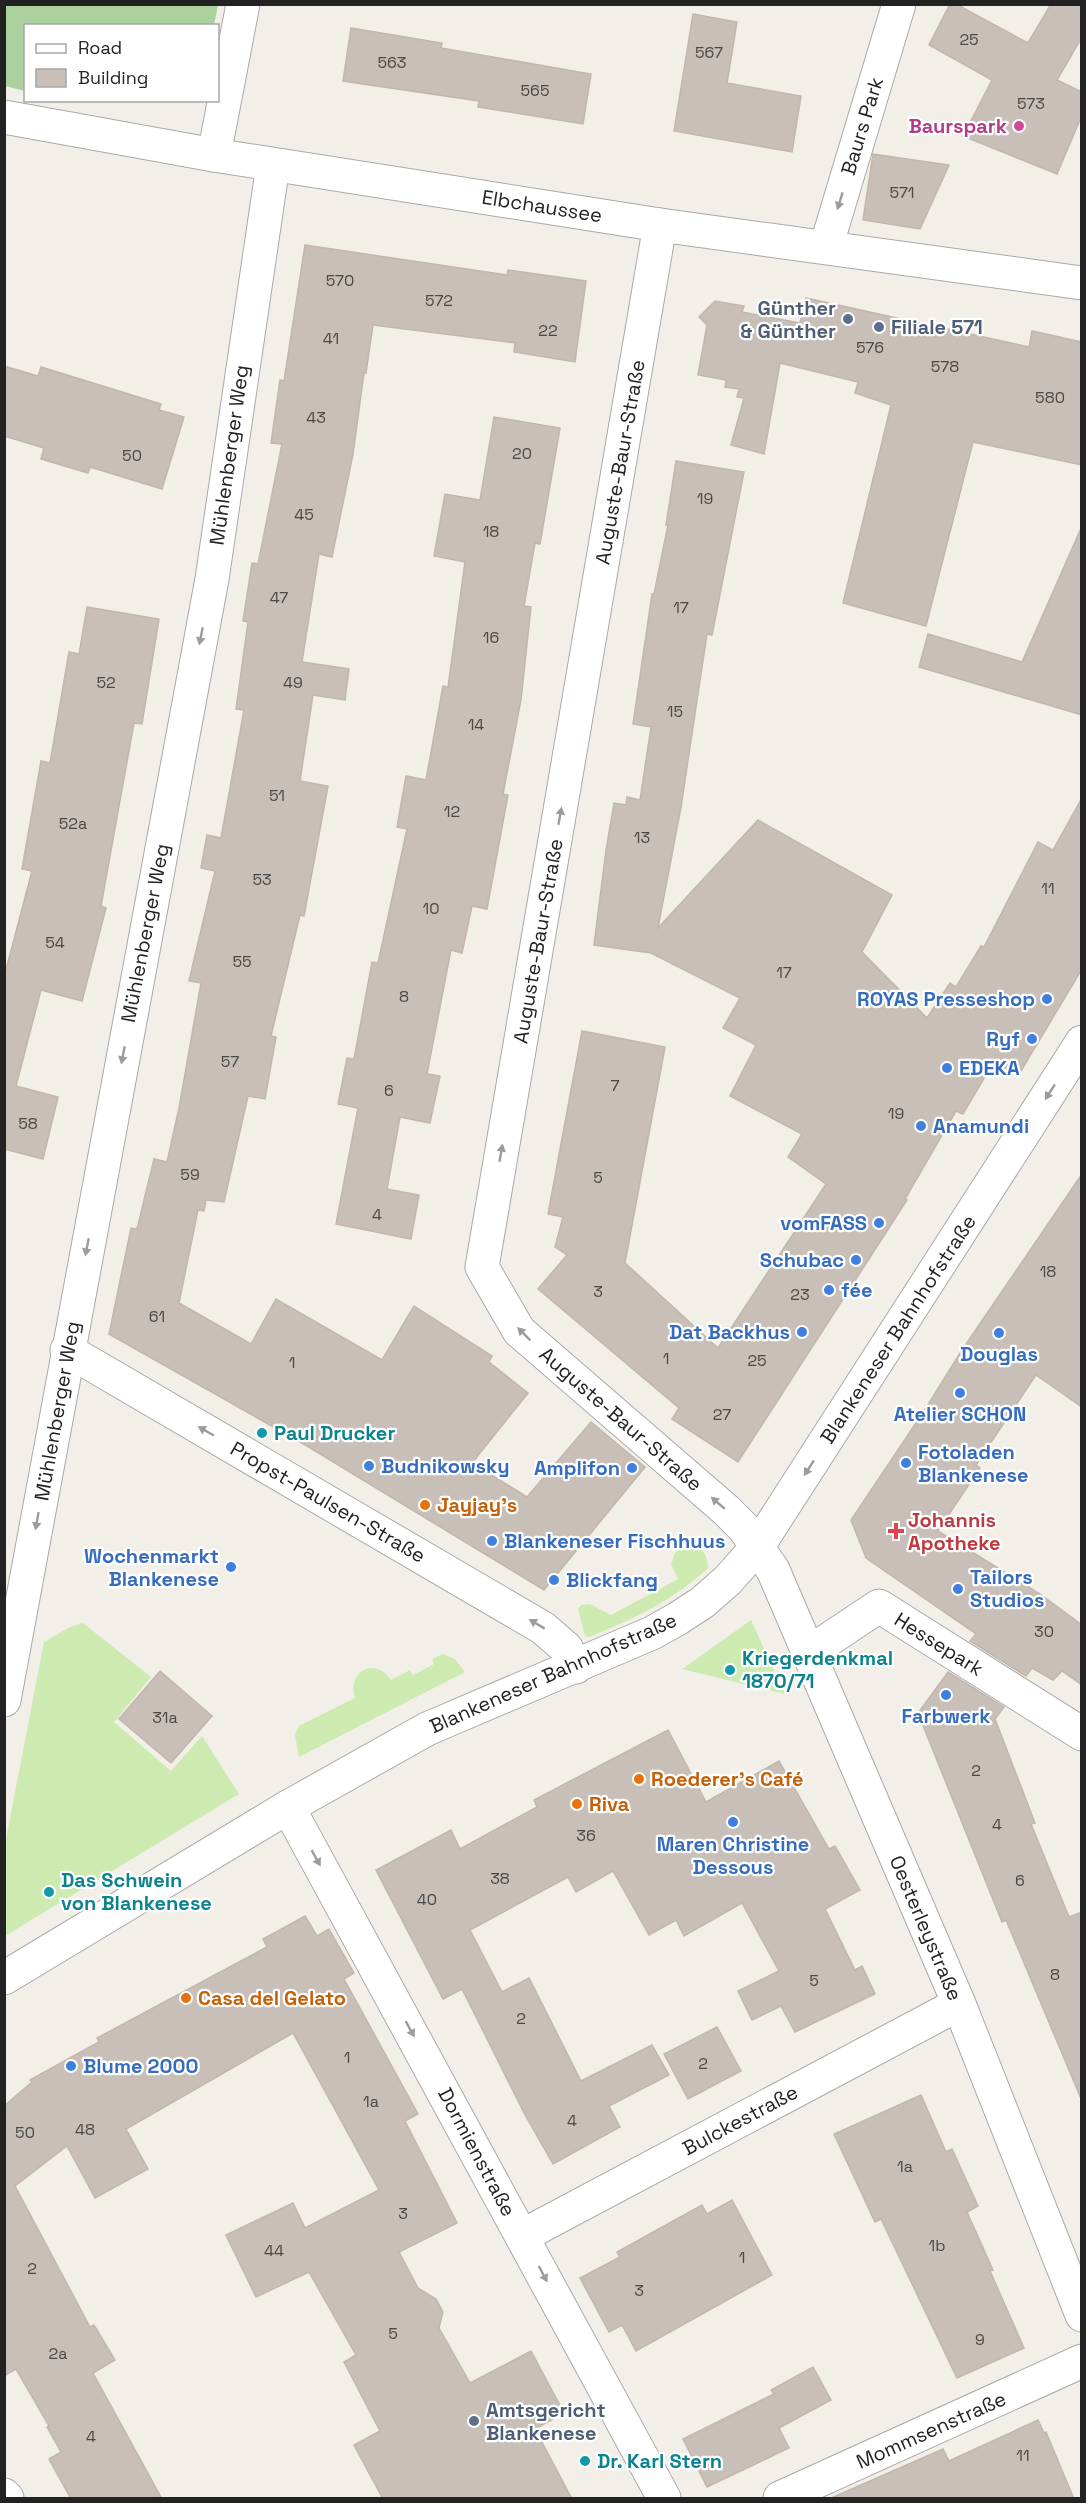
<svg xmlns="http://www.w3.org/2000/svg" width="1086" height="2503" font-family="'Space Grotesk',sans-serif">
  <style>
    .grass { fill: #cdebb0 }
    .forest { fill: #add19e }
    .building { fill: #c7bfb8; stroke: #c4b6ab; stroke-width: 1.5 }
    .lines { fill: none; stroke-linecap: round; stroke-linejoin: round }
    .minor-casing { stroke: #a9a9a9; stroke-width: 35 }
    .minor { stroke: #fff; stroke-width: 33 }
    .oneway { fill: #9c9c9c }
    .hotel-dot { fill: #d1479c; stroke: #fff; stroke-width: 2 }
    .service-dot { fill: #5c6f8a; stroke: #fff; stroke-width: 2 }
    .shop-dot { fill: #3f7fe0; stroke: #fff; stroke-width: 2 }
    .culture-dot { fill: #0f9aa8; stroke: #fff; stroke-width: 2 }
    .food-dot { fill: #e8710a; stroke: #fff; stroke-width: 2 }
    .health-dot { fill: #e0444e; stroke: #fff; stroke-width: 2 }
    .labels { text-anchor: middle; dominant-baseline: central; stroke-width: 4.5; stroke-linejoin: round; paint-order: stroke }
    .number-label { font-size: 16px; fill: #4b4948 }
    .street-label { font-size: 20px; fill: #222; stroke: #fff }
    .hotel-label { font-size: 20px; font-weight: bold; fill: #b23c85; stroke: #fff; text-anchor: end }
    .service-label { font-size: 20px; font-weight: bold; fill: #4e5e75; stroke: #fff; text-anchor: start }
    .shop-label { font-size: 20px; font-weight: bold; fill: #366cbe; stroke: #fff; text-anchor: start }
    .culture-label { font-size: 20px; font-weight: bold; fill: #0d838f; stroke: #fff; text-anchor: start }
    .food-label { font-size: 20px; font-weight: bold; fill: #c56008; stroke: #fff; text-anchor: start }
    .health-label { font-size: 20px; font-weight: bold; fill: #be3a42; stroke: #fff; text-anchor: start }
  </style>
  <rect width="100%" height="100%" fill="#f2efe9"/>
  <!-- grass -->
  <g class="grass">
    <path d="M696,1546c9,5 12,12 12,22 -34,32 -76,52 -119,69l-4,-1 -7,-27 3,-4 9,-1 21,11 67,-36 -7,-15 4,-11 7,-6z"/>
    <polygon points="751,1620 785,1694 682,1669"/>
    <polygon points="83,1623 151,1677 114,1722 171,1771 202,1736 239,1794 5,1936 5,1844 44,1642 70,1627"/>
    <path d="M443,1654l12,5 10,13 -166,85 -4,-22 4,-9 56,-28c-8,-27 20,-42 36,-18l19,-10 3,5 21,-11 -2,-5z"/>
  </g>
  <!-- forest -->
  <polygon class="forest" points="4,5 5,4 218,5 214,25 26,26 25,91 5,86"/>
  <!-- building -->
  <g class="building">
    <polygon points="950,4 956,4 1028,43 1051,4 1082,4 1082,37 1057,80 1082,92 1082,115 1057,174 963,136 992,80 929,45"/>
    <polygon points="693,14 737,22 727,83 801,96 792,152 674,131"/>
    <polygon points="351,28 442,43 441,48 591,74 583,124 478,107 479,101 343,81"/>
    <polygon points="873,154 949,165 920,229 863,220"/>
    <polygon points="305,245 507,275 508,270 586,281 575,362 514,352 515,343 373,325 366,373 364,373 353,454 332,557 319,554 302,662 349,669 345,700 313,695 300,781 328,786 304,916 300,915 271,1036 276,1037 265,1099 248,1096 224,1202 206,1200 204,1211 198,1210 179,1303 251,1344 276,1299 382,1360 414,1306 492,1356 489,1362 528,1393 472,1463 527,1497 591,1422 645,1467 544,1590 307,1446 109,1334 131,1228 137,1229 154,1159 167,1162 179,1108 201,983 189,981 215,871 201,868 207,835 221,838 244,710 236,709 248,622 243,621 252,563 258,564 282,444 271,443 280,380 284,381"/>
    <polygon points="806,298 1029,347 1032,331 1082,342 1082,465 973,442 926,626 843,603 891,405 855,393 858,382 780,363 764,454 731,445 744,398 737,397 739,389 725,387 726,380 698,375 707,325 699,317 715,301 744,306 742,312 800,323"/>
    <polygon points="4,366 38,376 41,367 161,404 159,410 184,417 162,489 90,467 88,473 41,459 44,448 4,436"/>
    <polygon points="494,417 560,428 540,544 535,543 524,606 531,607 521,700 503,794 508,795 487,909 472,906 462,953 451,950 427,1074 440,1076 430,1123 400,1117 387,1189 419,1195 411,1239 336,1224 358,1108 338,1104 347,1058 354,1059 372,962 378,963 407,829 397,827 406,776 426,780 443,686 448,687 465,562 434,556 445,494 480,500"/>
    <polygon points="676,461 744,472 712,635 707,634 681,807 658,928 758,820 892,895 862,952 927,1018 950,983 956,987 981,946 984,947 1038,842 1053,850 1082,798 1082,969 1018,1076 994,1061 963,1114 956,1111 905,1199 907,1200 738,1462 672,1419 679,1408 538,1289 567,1255 555,1247 563,1217 548,1214 582,1031 665,1047 625,1263 718,1348 826,1184 788,1157 802,1134 730,1096 756,1045 723,1028 740,998 651,953 594,945 606,850 614,803 626,805 627,797 640,800 651,727 633,724 652,594 654,594 668,525 666,525"/>
    <polygon points="1082,526 1082,715 919,667 928,634 1022,662"/>
    <polygon points="87,607 159,619 142,724 134,723 101,906 106,908 82,1001 41,990 16,1086 58,1097 43,1159 4,1149 4,977 32,871 22,869 41,761 50,763 69,652 79,654"/>
    <polygon points="1082,1174 1082,1407 1036,1375 976,1465 980,1468 938,1531 1040,1594 1082,1625 1082,1685 1062,1671 1053,1680 1032,1668 1026,1676 970,1641 976,1634 866,1558 851,1520 924,1411 962,1350"/>
    <polygon points="160,1671 212,1716 171,1763 119,1719"/>
    <polygon points="948,1672 1004,1707 995,1719 1035,1823 1031,1824 1069,1917 1082,1912 1082,2101 1006,1920 1002,1922 918,1713"/>
    <polygon points="668,1730 706,1802 779,1761 829,1849 835,1846 860,1890 825,1909 855,1970 862,1966 875,1994 795,2032 781,2006 752,2020 738,1991 779,1971 742,1903 684,1936 676,1920 649,1935 613,1871 576,1892 568,1877 470,1930 502,1992 529,1978 581,2081 652,2045 669,2075 609,2106 620,2127 553,2164 524,2113 462,1989 443,1999 376,1870 451,1830 460,1849 537,1807 534,1800"/>
    <polygon points="305,1916 317,1936 329,1929 354,1973 344,1979 418,2114 405,2121 457,2223 399,2252 418,2288 436,2299 443,2312 439,2328 470,2383 531,2351 564,2413 535,2429 572,2499 383,2499 354,2445 380,2431 344,2362 356,2355 309,2272 256,2297 226,2235 293,2203 305,2228 379,2190 293,2033 126,2129 148,2169 95,2198 67,2146 15,2186 90,2327 94,2325 115,2360 93,2373 162,2499 71,2499 49,2459 61,2452 47,2427 49,2426 16,2369 4,2376 4,2106 32,2082 30,2080 99,2042 97,2038 267,1947 263,1939"/>
    <polygon points="717,2027 741,2071 688,2099 664,2054"/>
    <polygon points="921,2095 946,2152 952,2149 978,2206 967,2212 993,2270 990,2271 1024,2348 957,2378 881,2219 875,2222 834,2134"/>
    <polygon points="732,2200 772,2275 636,2351 622,2325 609,2332 580,2278 620,2257 617,2252 702,2205 707,2214"/>
    <polygon points="813,2367 831,2400 779,2428 789,2448 707,2487 683,2439 774,2394 771,2390"/>
    <polygon points="1038,2420 1044,2433 1046,2432 1074,2499 829,2499 943,2449 949,2461"/>
  </g>
  <g class="lines">
    <defs>
      <g id="minor">
        <polyline points="4,117 214,155 660,225 1082,283"/>
        <polyline points="214,155 243,4"/>
        <polyline points="660,225 482,1267 519,1331 726,1510 744,1528 773,1570 959,2004 1082,2315"/>
        <polyline points="826,247 899,4"/>
        <polyline points="67,1350 543,1628 566,1648 576,1667"/>
        <polyline points="810,1652 879,1606 1082,1734"/>
        <polyline points="4,1700 212,579 273,165"/>
        <polyline points="288,1807 664,2498"/>
        <polyline points="4,1978 288,1807 427,1729 652,1633 677,1619 703,1602 728,1580 758,1546 1082,1042"/>
        <polyline points="522,2236 959,2004"/>
        <polyline points="4,2495 7,2498"/>
        <polyline points="780,2498 1082,2361"/>
      </g>
    </defs>
    <!-- minor casing -->
    <use href="#minor" class="minor-casing"/>
    <!-- minor -->
    <use href="#minor" class="minor"/>
  </g>
  <!-- one-way arrows -->
  <defs><path id="oneway-solid" d="M-6-.8H1V-3.2L6.5 0L1 3.2V.8H-6Z" transform="scale(1.5)"/></defs>
  <g class="oneway">
    <use href="#oneway-solid" transform="translate(840 201) rotate(107)"/>
    <use href="#oneway-solid" transform="translate(201 636) rotate(101)"/>
    <use href="#oneway-solid" transform="translate(560 816) rotate(-80)"/>
    <use href="#oneway-solid" transform="translate(123 1055) rotate(101)"/>
    <use href="#oneway-solid" transform="translate(1050 1092) rotate(123)"/>
    <use href="#oneway-solid" transform="translate(501 1153) rotate(-80)"/>
    <use href="#oneway-solid" transform="translate(87 1247) rotate(101)"/>
    <use href="#oneway-solid" transform="translate(524 1334) rotate(-135)"/>
    <use href="#oneway-solid" transform="translate(206 1431) rotate(-150)"/>
    <use href="#oneway-solid" transform="translate(809 1468) rotate(123)"/>
    <use href="#oneway-solid" transform="translate(718 1503) rotate(-139)"/>
    <use href="#oneway-solid" transform="translate(37 1521) rotate(100)"/>
    <use href="#oneway-solid" transform="translate(537 1624) rotate(-149)"/>
    <use href="#oneway-solid" transform="translate(316 1858) rotate(61)"/>
    <use href="#oneway-solid" transform="translate(410 2029) rotate(61)"/>
    <use href="#oneway-solid" transform="translate(543 2274) rotate(62)"/>
  </g>
  <!-- markers -->
  <circle class="hotel-dot" cx="1019" cy="126" r="6"/>
  <g class="service-dot">
    <circle cx="848" cy="319" r="6"/>
    <circle cx="879" cy="327" r="6"/>
    <circle cx="474" cy="2421" r="6"/>
  </g>
  <g class="shop-dot">
    <circle cx="1047" cy="999" r="6"/>
    <circle cx="1032" cy="1039" r="6"/>
    <circle cx="947" cy="1068" r="6"/>
    <circle cx="921" cy="1126" r="6"/>
    <circle cx="879" cy="1223" r="6"/>
    <circle cx="856" cy="1260" r="6"/>
    <circle cx="829" cy="1290" r="6"/>
    <circle cx="802" cy="1332" r="6"/>
    <circle cx="999" cy="1333" r="6"/>
    <circle cx="960" cy="1393" r="6"/>
    <circle cx="906" cy="1463" r="6"/>
    <circle cx="369" cy="1466" r="6"/>
    <circle cx="632" cy="1468" r="6"/>
    <circle cx="492" cy="1541" r="6"/>
    <circle cx="231" cy="1567" r="6"/>
    <circle cx="554" cy="1580" r="6"/>
    <circle cx="958" cy="1589" r="6"/>
    <circle cx="946" cy="1695" r="6"/>
    <circle cx="733" cy="1822" r="6"/>
    <circle cx="71" cy="2066" r="6"/>
  </g>
  <g class="culture-dot">
    <circle cx="262" cy="1433" r="6"/>
    <circle cx="730" cy="1670" r="6"/>
    <circle cx="49" cy="1892" r="6"/>
    <circle cx="585" cy="2461" r="6"/>
  </g>
  <g class="food-dot">
    <circle cx="425" cy="1505" r="6"/>
    <circle cx="639" cy="1779" r="6"/>
    <circle cx="577" cy="1804" r="6"/>
    <circle cx="186" cy="1998" r="6"/>
  </g>
  <path class="health-dot" d="M893 1522h6v6h6v6h-6v6h-6v-6h-6v-6h6z"/>
  <g class="labels">
    <!-- number labels -->
    <g class="number-label">
      <text x="969" y="39">25</text>
      <text x="709" y="52">567</text>
      <text x="392" y="62">563</text>
      <text x="535" y="90">565</text>
      <text x="1031" y="103">573</text>
      <text x="902" y="192">571</text>
      <text x="340" y="280">570</text>
      <text x="439" y="300">572</text>
      <text x="548" y="330">22</text>
      <text x="331" y="338">41</text>
      <text x="870" y="347">576</text>
      <text x="945" y="366">578</text>
      <text x="1050" y="397">580</text>
      <text x="316" y="417">43</text>
      <text x="522" y="453">20</text>
      <text x="132" y="455">50</text>
      <text x="705" y="498">19</text>
      <text x="304" y="514">45</text>
      <text x="491" y="531">18</text>
      <text x="279" y="597">47</text>
      <text x="681" y="607">17</text>
      <text x="491" y="637">16</text>
      <text x="106" y="682">52</text>
      <text x="293" y="682">49</text>
      <text x="675" y="711">15</text>
      <text x="476" y="724">14</text>
      <text x="277" y="795">51</text>
      <text x="452" y="811">12</text>
      <text x="73" y="823">52a</text>
      <text x="642" y="837">13</text>
      <text x="262" y="879">53</text>
      <text x="1048" y="888">11</text>
      <text x="431" y="908">10</text>
      <text x="55" y="942">54</text>
      <text x="242" y="961">55</text>
      <text x="784" y="972">17</text>
      <text x="404" y="996">8</text>
      <text x="230" y="1061">57</text>
      <text x="615" y="1085">7</text>
      <text x="389" y="1090">6</text>
      <text x="896" y="1113">19</text>
      <text x="28" y="1123">58</text>
      <text x="190" y="1174">59</text>
      <text x="598" y="1177">5</text>
      <text x="377" y="1214">4</text>
      <text x="1048" y="1271">18</text>
      <text x="598" y="1291">3</text>
      <text x="800" y="1294">23</text>
      <text x="157" y="1316">61</text>
      <text x="666" y="1358">1</text>
      <text x="757" y="1360">25</text>
      <text x="292" y="1362">1</text>
      <text x="722" y="1414">27</text>
      <text x="1044" y="1631">30</text>
      <text x="165" y="1717">31a</text>
      <text x="976" y="1770">2</text>
      <text x="997" y="1824">4</text>
      <text x="586" y="1835">36</text>
      <text x="500" y="1878">38</text>
      <text x="1020" y="1880">6</text>
      <text x="427" y="1899">40</text>
      <text x="1055" y="1974">8</text>
      <text x="814" y="1980">5</text>
      <text x="521" y="2018">2</text>
      <text x="347" y="2057">1</text>
      <text x="703" y="2063">2</text>
      <text x="371" y="2101">1a</text>
      <text x="572" y="2120">4</text>
      <text x="85" y="2129">48</text>
      <text x="25" y="2132">50</text>
      <text x="905" y="2166">1a</text>
      <text x="403" y="2213">3</text>
      <text x="937" y="2245">1b</text>
      <text x="274" y="2250">44</text>
      <text x="742" y="2257">1</text>
      <text x="32" y="2268">2</text>
      <text x="639" y="2290">3</text>
      <text x="393" y="2333">5</text>
      <text x="980" y="2339">9</text>
      <text x="58" y="2353">2a</text>
      <text x="91" y="2436">4</text>
      <text x="1023" y="2455">11</text>
    </g>
    <!-- street labels -->
    <g class="street-label">
      <text transform="translate(862 126) rotate(-73)">Baurs Park</text>
      <text transform="translate(542 206) rotate(9)">Elbchaussee</text>
      <text transform="translate(229 455) rotate(-82)">Mühlenberger Weg</text>
      <text transform="translate(620 462) rotate(-80)">Auguste-Baur-Straße</text>
      <text transform="translate(145 933) rotate(-79)">Mühlenberger Weg</text>
      <text transform="translate(538 941) rotate(-80)">Auguste-Baur-Straße</text>
      <text transform="translate(898 1329) rotate(-57)">Blankeneser Bahnhofstraße</text>
      <text transform="translate(57 1411) rotate(-80)">Mühlenberger Weg</text>
      <text transform="translate(621 1419) rotate(41)">Auguste-Baur-Straße</text>
      <text transform="translate(328 1502) rotate(30)">Propst-Paulsen-Straße</text>
      <text transform="translate(939 1644) rotate(32)">Hessepark</text>
      <text transform="translate(553 1673) rotate(-24)">Blankeneser Bahnhofstraße</text>
      <text transform="translate(926 1928) rotate(67)">Oesterleystraße</text>
      <text transform="translate(740 2120) rotate(-28)">Bulckestraße</text>
      <text transform="translate(477 2152) rotate(62)">Dormienstraße</text>
      <text transform="translate(931 2430) rotate(-24)">Mommsenstraße</text>
    </g>
    <!-- hotel labels -->
    <g class="hotel-label">
      <text x="1007" y="126">Baurspark</text>
    </g>
    <!-- service labels -->
    <g class="service-label">
      <text x="836" y="308" text-anchor="end">Günther<tspan x="836" dy="23">&amp; Günther</tspan></text>
      <text x="891" y="327">Filiale 571</text>
      <text x="486" y="2410">Amtsgericht<tspan x="486" dy="23">Blankenese</tspan></text>
    </g>
    <!-- shop labels -->
    <g class="shop-label">
      <text x="1035" y="999" text-anchor="end">ROYAS Presseshop</text>
      <text x="1020" y="1039" text-anchor="end">Ryf</text>
      <text x="959" y="1068">EDEKA</text>
      <text x="933" y="1126">Anamundi</text>
      <text x="867" y="1223" text-anchor="end">vomFASS</text>
      <text x="844" y="1260" text-anchor="end">Schubac</text>
      <text x="841" y="1290">fée</text>
      <text x="790" y="1332" text-anchor="end">Dat Backhus</text>
      <text x="999" y="1354" text-anchor="middle">Douglas</text>
      <text x="960" y="1414" text-anchor="middle">Atelier SCHON</text>
      <text x="918" y="1452">Fotoladen<tspan x="918" dy="23">Blankenese</tspan></text>
      <text x="381" y="1466">Budnikowsky</text>
      <text x="620" y="1468" text-anchor="end">Amplifon</text>
      <text x="504" y="1541">Blankeneser Fischhuus</text>
      <text x="219" y="1556" text-anchor="end">Wochenmarkt<tspan x="219" dy="23">Blankenese</tspan></text>
      <text x="970" y="1577">Tailors<tspan x="970" dy="23">Studios</tspan></text>
      <text x="566" y="1580">Blickfang</text>
      <text x="946" y="1716" text-anchor="middle">Farbwerk</text>
      <text x="733" y="1844" text-anchor="middle">Maren Christine<tspan x="733" dy="23">Dessous</tspan></text>
      <text x="83" y="2066">Blume 2000</text>
    </g>
    <!-- culture labels -->
    <g class="culture-label">
      <text x="274" y="1433">Paul Drucker</text>
      <text x="742" y="1658">Kriegerdenkmal<tspan x="742" dy="23">1870/71</tspan></text>
      <text x="61" y="1880">Das Schwein<tspan x="61" dy="23">von Blankenese</tspan></text>
      <text x="597" y="2461">Dr. Karl Stern</text>
    </g>
    <!-- food labels -->
    <g class="food-label">
      <text x="437" y="1505">Jayjay's</text>
      <text x="651" y="1779">Roederer's Café</text>
      <text x="589" y="1804">Riva</text>
      <text x="198" y="1998">Casa del Gelato</text>
    </g>
    <!-- health labels -->
    <g class="health-label">
      <text x="908" y="1520">Johannis<tspan x="908" dy="23">Apotheke</tspan></text>
    </g>
  </g>
  <!-- border -->
  <rect width="1086" height="2503" fill="none" stroke="#222222" stroke-width="12"/>
  <!-- legend -->
  <rect x="24" y="24" width="195" height="78" fill="#ffffff" stroke="#a7a7a7" stroke-width="1.5"/>
  <rect x="36" y="44" width="30" height="9" fill="#ffffff" stroke="#a7a7a7" stroke-width="1.5"/>
  <text x="78" y="54" font-size="18" fill="#222222">Road</text>
  <rect x="36" y="69" width="30" height="18" fill="#c7bfb8" stroke="#a7a7a7" stroke-width="1.5"/>
  <text x="78" y="84" font-size="18" fill="#222222">Building</text>
</svg>
